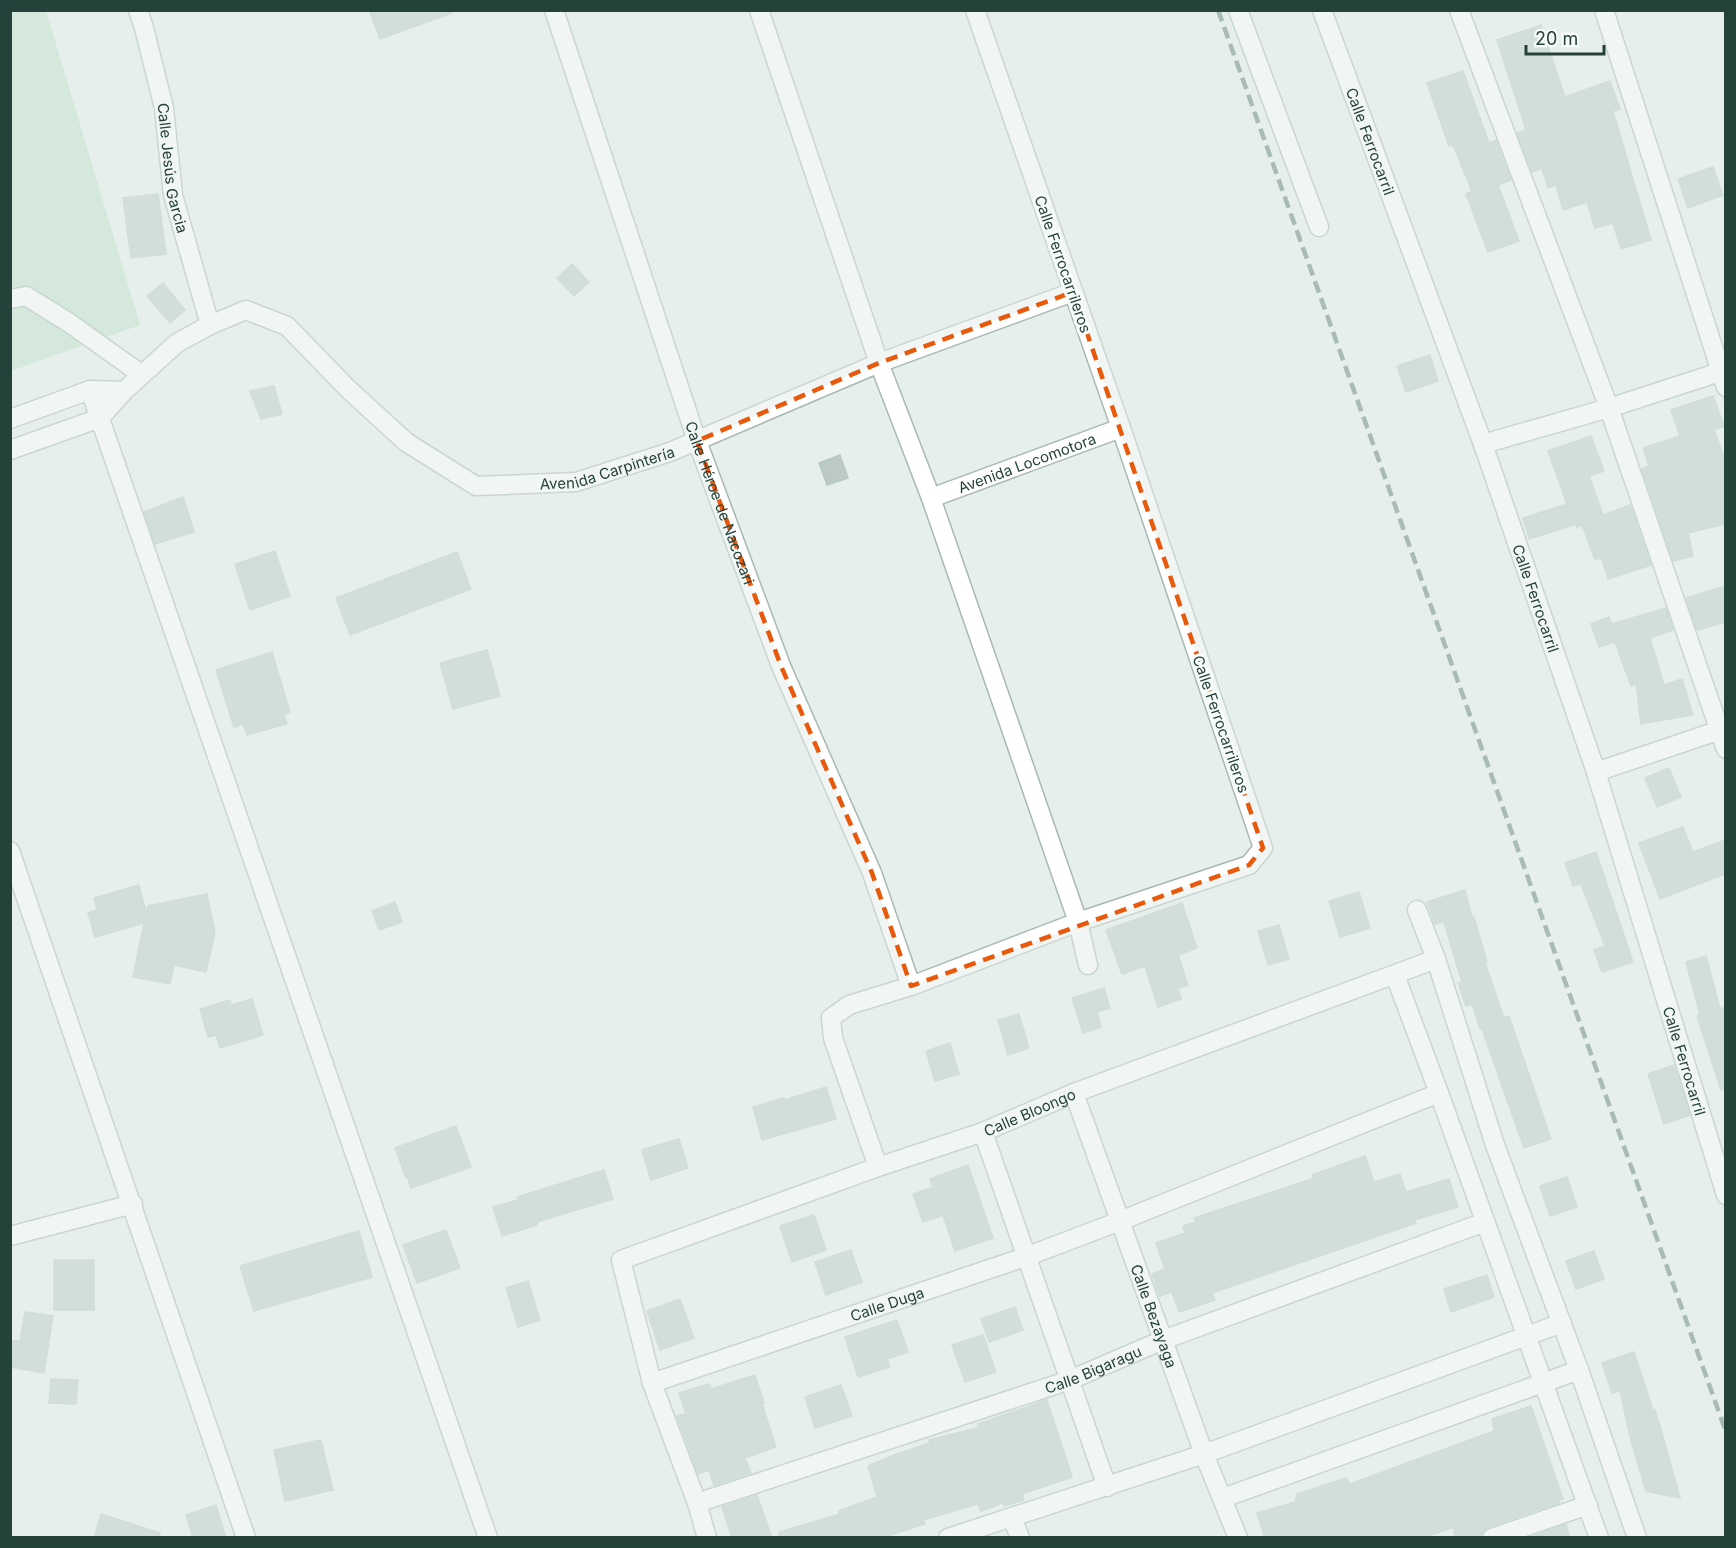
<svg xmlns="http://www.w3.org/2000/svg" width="1736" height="1548" font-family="Inter,sans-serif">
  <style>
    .green { fill: #bfe0c8 }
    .building { fill: #bbcac4; stroke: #b8c9c2; stroke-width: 1.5 }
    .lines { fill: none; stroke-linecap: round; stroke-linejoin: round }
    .street-casing { stroke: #a8b8b2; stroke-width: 21 }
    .street { stroke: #fff; stroke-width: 18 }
    .rail { stroke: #5f7d75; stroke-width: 4.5; stroke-dasharray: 12 6; stroke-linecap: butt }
    .marked { fill: none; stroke: #e8590c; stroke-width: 4.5; stroke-dasharray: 12 8; stroke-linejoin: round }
    .labels { text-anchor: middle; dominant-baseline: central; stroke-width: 6; stroke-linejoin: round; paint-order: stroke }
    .street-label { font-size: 15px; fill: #24423a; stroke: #f7fbf9 }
  </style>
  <rect width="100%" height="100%" fill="#e6efeb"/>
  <!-- green -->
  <polygon class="green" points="11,11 46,11 140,325 11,371"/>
  <!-- building -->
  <g class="building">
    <polygon points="369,10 452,10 452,13 380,39"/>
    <polygon points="1541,25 1565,97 1610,81 1620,109 1613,111 1651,240 1621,249 1613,223 1595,228 1587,202 1563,210 1556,185 1548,188 1542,168 1532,172 1517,133 1526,130 1497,40"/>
    <polygon points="1463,71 1489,143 1496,140 1511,180 1498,185 1519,241 1488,252 1466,194 1472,191 1453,145 1449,146 1427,83"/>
    <polygon points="1713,167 1723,195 1688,208 1678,179"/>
    <polygon points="158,194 166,254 131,258 123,198"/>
    <polygon points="572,264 589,282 574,296 557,278"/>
    <polygon points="163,283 185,310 170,323 147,296"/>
    <polygon points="1430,355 1438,381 1406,392 1397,366"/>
    <polygon points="274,386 282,414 261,419 250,391"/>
    <polygon points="1713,396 1724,426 1714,430 1725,460 1725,524 1688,533 1693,556 1673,561 1642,469 1649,466 1643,448 1680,436 1671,410"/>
    <polygon points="1591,436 1604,471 1589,476 1603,515 1630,505 1651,565 1608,579 1601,557 1595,560 1582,525 1577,528 1576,524 1529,539 1523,518 1567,504 1548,451"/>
    <polygon points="840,455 848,478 827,485 819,463"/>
    <polygon points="183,497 194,532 155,544 144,512"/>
    <polygon points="275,551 290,596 250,610 235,564"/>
    <polygon points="457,552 471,589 350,635 336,598"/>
    <polygon points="1725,586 1725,622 1697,630 1686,598"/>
    <polygon points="1666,608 1673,630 1650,638 1664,685 1682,679 1693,715 1641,724 1636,684 1631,686 1615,642 1599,647 1591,624 1609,617 1612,624"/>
    <polygon points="487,650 500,696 453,709 440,663"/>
    <polygon points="272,652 290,712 284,714 287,724 247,735 243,724 234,727 216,670"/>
    <polygon points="1669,768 1681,797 1657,807 1645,778"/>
    <polygon points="1683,827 1693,852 1725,840 1725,874 1660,899 1639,843"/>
    <polygon points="1596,852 1633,962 1602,972 1594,950 1605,946 1581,884 1573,886 1565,863"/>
    <polygon points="139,885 146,912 148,906 207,894 215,932 206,972 174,965 170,984 133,977 144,923 95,937 88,913 97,910 94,898"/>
    <polygon points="1465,890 1472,917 1474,917 1487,962 1485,963 1504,1018 1509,1016 1551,1139 1524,1148 1482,1029 1480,1029 1472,1004 1466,1006 1458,983 1462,982 1444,922 1435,924 1427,902"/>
    <polygon points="1359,892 1370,928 1340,937 1329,901"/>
    <polygon points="395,902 402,922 379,930 372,911"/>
    <polygon points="1182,903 1197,948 1178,955 1188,985 1178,988 1181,999 1158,1007 1145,966 1122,974 1106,930"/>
    <polygon points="1279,925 1289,959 1268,965 1258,931"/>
    <polygon points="1706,956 1720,1009 1725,1007 1725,1089 1721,1090 1697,1016 1700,1015 1686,962"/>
    <polygon points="1104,988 1110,1008 1097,1012 1101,1027 1083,1033 1072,998"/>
    <polygon points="252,999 263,1035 220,1048 216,1035 208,1037 200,1009 230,1000 231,1005"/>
    <polygon points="1019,1014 1029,1048 1008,1055 998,1020"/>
    <polygon points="950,1043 959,1074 935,1081 926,1051"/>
    <polygon points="1674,1065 1690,1115 1664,1124 1648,1074"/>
    <polygon points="826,1087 836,1119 762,1140 753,1107 784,1098 785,1100"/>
    <polygon points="456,1126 471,1167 411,1188 408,1178 406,1178 395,1148"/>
    <polygon points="679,1139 688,1168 651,1180 642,1150"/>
    <polygon points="1365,1156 1374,1182 1400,1174 1406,1192 1449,1179 1458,1207 1414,1220 1416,1223 1212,1293 1215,1300 1179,1312 1172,1292 1160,1296 1152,1274 1165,1269 1156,1243 1185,1233 1183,1226 1196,1222 1194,1218 1314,1178 1312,1175"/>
    <polygon points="968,1165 993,1238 955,1251 943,1215 923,1222 913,1194 933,1187 930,1179"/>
    <polygon points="604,1170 613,1199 537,1222 537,1225 502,1236 493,1207 518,1200 517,1197"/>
    <polygon points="1567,1177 1577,1207 1550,1216 1540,1186"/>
    <polygon points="814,1215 826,1250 792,1262 780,1226"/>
    <polygon points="446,1230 460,1268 417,1283 403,1245"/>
    <polygon points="359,1231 372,1277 254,1311 240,1266"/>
    <polygon points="851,1250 862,1282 826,1295 815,1262"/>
    <polygon points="1594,1251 1604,1279 1576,1289 1566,1261"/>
    <rect x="54" y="1260" width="40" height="50"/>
    <polygon points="1487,1275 1494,1297 1451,1312 1444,1289"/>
    <polygon points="528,1281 540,1320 518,1327 506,1288"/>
    <polygon points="680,1299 694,1338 660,1350 647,1311"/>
    <polygon points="1015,1307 1023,1330 989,1342 981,1319"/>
    <polygon points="25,1312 53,1316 44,1373 10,1367 10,1340 20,1341"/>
    <polygon points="897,1320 908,1352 887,1359 890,1367 858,1377 845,1337"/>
    <polygon points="983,1335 996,1372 965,1382 952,1345"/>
    <polygon points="1634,1352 1653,1410 1655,1410 1661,1429 1680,1498 1646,1491 1630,1437 1620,1391 1612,1393 1602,1363"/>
    <polygon points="755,1375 764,1403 762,1404 776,1447 745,1458 751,1473 714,1485 709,1470 698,1474 677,1416 686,1414 679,1393 709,1384 711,1389"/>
    <polygon points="51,1379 78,1380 76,1404 49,1403"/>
    <polygon points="841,1385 852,1416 815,1428 805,1397"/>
    <polygon points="1047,1400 1072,1477 1022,1494 1024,1500 1004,1506 1003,1503 981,1511 978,1504 923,1520 925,1524 881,1538 779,1538 779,1532 840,1514 839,1511 877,1497 868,1466 894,1455 930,1443 929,1440 980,1427 978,1424"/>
    <polygon points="1531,1406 1563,1499 1559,1500 1559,1503 1488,1527 1483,1531 1481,1538 1455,1538 1454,1527 1423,1538 1265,1538 1257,1513 1295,1502 1297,1494 1346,1478 1350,1484 1494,1431 1492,1419"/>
    <polygon points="321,1440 333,1490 285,1501 274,1450"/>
    <polygon points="757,1495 772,1538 732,1538 722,1507"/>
    <polygon points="216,1505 226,1538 193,1538 186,1515"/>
    <polygon points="101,1514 160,1533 159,1538 94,1538"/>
    <polygon points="1566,1524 1570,1538 1528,1538"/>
  </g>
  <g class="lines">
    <defs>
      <g id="street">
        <path id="s1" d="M138,10l6,18 20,80 9,87 37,130"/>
        <path id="s2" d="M554,10l143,431 84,225 91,207 39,113"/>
        <polyline points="759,10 879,363 931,498 1078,922 1088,965"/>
        <polyline points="1238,10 1319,227"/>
        <path id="s3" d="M1322,10l161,434 113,328 130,423"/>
        <polyline points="1459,10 1609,408 1726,749"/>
        <polyline points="1604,10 1726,387"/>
        <polyline points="10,299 26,296 68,322 141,374"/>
        <polyline points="90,390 488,1538"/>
        <polyline points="10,419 90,390 124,391"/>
        <polyline points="1483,444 1609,408 1726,370"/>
        <path id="s4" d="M10,450l90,-32 24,-27 53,-48 33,-18 36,-15 41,16 61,63 58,53 70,44 100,-4 94,-30 209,-89 194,-71"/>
        <path id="s5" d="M931,498l190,-70"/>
        <polyline points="1596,772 1726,728"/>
        <polyline points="10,851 246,1538"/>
        <polyline points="1417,910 1436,959 1495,1145 1579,1370 1637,1538"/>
        <polyline points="1395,975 1439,1093 1599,1538"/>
        <path id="s6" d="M1074,1093l130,361 34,84"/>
        <polyline points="983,1132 1107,1487"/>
        <polyline points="878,1167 833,1038 831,1018 849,1005 911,986 1078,922 1249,865 1263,848 1121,428 975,10"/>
        <polyline points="10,1236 133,1204"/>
        <path id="s7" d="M652,1383l376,-127 92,-35 319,-128"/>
        <polyline points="1223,1498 1579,1370"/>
        <path id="s8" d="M697,1503l373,-123 93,-40 322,-118"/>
        <polyline points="1012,1517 1020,1538"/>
        <path id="s9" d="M707,1538l-10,-35 -45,-120 -31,-123 257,-93 105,-35 91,-39 362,-134"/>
        <polyline points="948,1538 1204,1454 1562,1323"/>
        <polyline points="1492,1538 1588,1505"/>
      </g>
    </defs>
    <!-- street casing -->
    <use href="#street" class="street-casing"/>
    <!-- street -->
    <use href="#street" class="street"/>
    <!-- rail -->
    <polyline class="rail" points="1218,10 1726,1432"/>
  </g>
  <!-- marked area -->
  <path d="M0 0H1736V1548H0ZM1073,292l190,556 -14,17 -338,121 -39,-113 -91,-207 -84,-225 182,-78z" fill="#e6efeb" fill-opacity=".55" fill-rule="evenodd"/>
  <path class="marked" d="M1073,292l190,556 -14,17 -338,121 -39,-113 -91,-207 -84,-225 182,-78z"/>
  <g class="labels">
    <!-- street labels -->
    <g class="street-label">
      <text stroke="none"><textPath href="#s3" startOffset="140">Calle Ferrocarril</textPath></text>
      <text stroke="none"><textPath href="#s1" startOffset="162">Calle Jesús Garcia</textPath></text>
      <text transform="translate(1063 264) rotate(71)">Calle Ferrocarrileros</text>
      <text stroke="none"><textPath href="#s5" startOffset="102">Avenida Locomotora</textPath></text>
      <text stroke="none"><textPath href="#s4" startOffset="706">Avenida Carpintería</textPath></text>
      <text stroke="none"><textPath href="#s2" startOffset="520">Calle Héroe de Nacozari</textPath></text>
      <text stroke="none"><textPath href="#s3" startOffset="626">Calle Ferrocarril</textPath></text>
      <text transform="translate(1221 724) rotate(71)">Calle Ferrocarrileros</text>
      <text stroke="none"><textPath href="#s3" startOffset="1112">Calle Ferrocarril</textPath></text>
      <text stroke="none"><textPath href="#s9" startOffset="726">Calle Bloongo</textPath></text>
      <text stroke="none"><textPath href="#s7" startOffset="248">Calle Duga</textPath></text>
      <text stroke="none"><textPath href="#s6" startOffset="237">Calle Bezayaga</textPath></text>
      <text stroke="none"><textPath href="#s8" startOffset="418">Calle Bigaragu</textPath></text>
    </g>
  </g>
  <!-- border -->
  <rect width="1736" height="1548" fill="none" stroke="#24423a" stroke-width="24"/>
  <!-- scale -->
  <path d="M1526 45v9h78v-9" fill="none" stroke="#24423a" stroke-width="3"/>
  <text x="1535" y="45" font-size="18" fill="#24423a" stroke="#f7fbf9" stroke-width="4.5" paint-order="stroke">20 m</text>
</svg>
